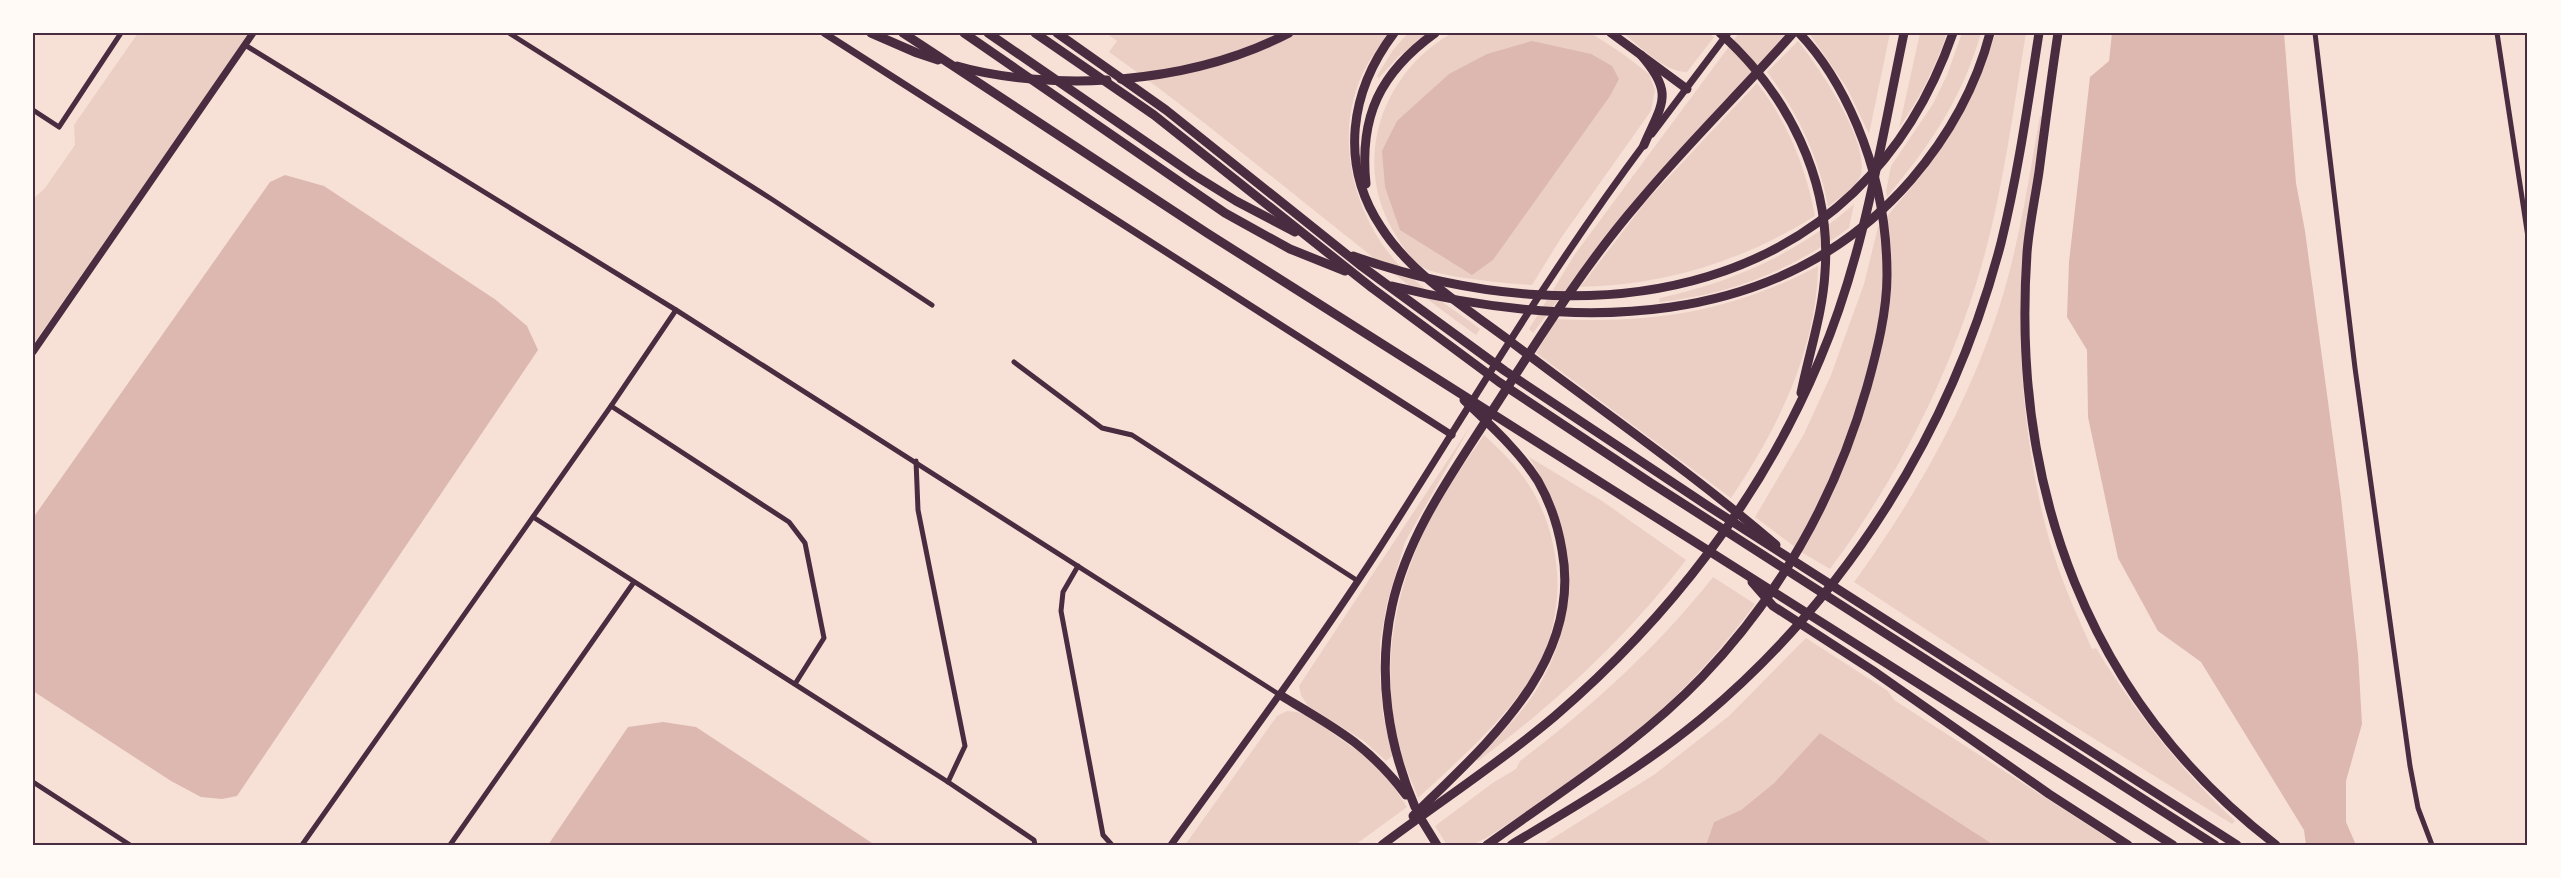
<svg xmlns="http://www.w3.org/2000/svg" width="2561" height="878" font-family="Cabin,sans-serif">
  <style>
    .green { fill: #ebcfc5; fill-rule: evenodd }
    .water { fill: #dcb8b0 }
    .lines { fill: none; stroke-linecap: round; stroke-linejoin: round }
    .minor { stroke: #4a2c40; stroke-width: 5 }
    .tertiary { stroke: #4a2c40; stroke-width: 7 }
    .motorway { stroke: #4a2c40; stroke-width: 9 }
    .neatline { fill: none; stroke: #4a2c40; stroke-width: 2 }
  </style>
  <rect width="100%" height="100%" fill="#f7e1d7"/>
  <!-- green -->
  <g class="green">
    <polygon points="138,33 249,33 33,345 33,199 45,188 75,145 74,125"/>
    <path d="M1106,33h283c-10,13 -20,27 -27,42 -29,64 -8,143 39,192 22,24 53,42 79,62l-4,6c-126,-90 -241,-194 -367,-283l8,-11z"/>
    <polygon points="1408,33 1429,33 1398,57 1379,78 1377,76 1393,50"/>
    <path d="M1452,33h139l32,21 26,20 6,16 -4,21 -90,127 -29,47c-21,-1 -93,-8 -108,-17 -14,-8 -24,-26 -32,-39 -40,-71 -9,-157 60,-196zM1540,193l-47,67 -22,14z"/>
    <path d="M1623,33h86l5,4 -27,35c-23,0 -46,-25 -64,-39z"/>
    <polygon points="1739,33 1788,33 1631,205 1533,333 1529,329 1575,254"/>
    <polygon points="1809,33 1890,33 1869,134 1847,88"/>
    <path d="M1920,33h27c-11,34 -28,66 -48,95z"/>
    <path d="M1962,33h19c-19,66 -51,112 -94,164l-1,-6 5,-25 42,-62 14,-29z"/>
    <path d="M1996,33h30c-10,60 -18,120 -31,179 -28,129 -86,251 -165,357l-27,-16 -48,-36 49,-83 27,-59 33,-91 14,-57 47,-56 25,-36 24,-44z"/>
    <path d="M1798,41c19,23 78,109 61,138 -6,11 -22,20 -31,28 -8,-48 -31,-96 -61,-135z"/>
    <path d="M1757,83c31,39 49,85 58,133 -72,45 -150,69 -235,71l68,-88z"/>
    <path d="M2040,116l3,1 -22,217c0,67 12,154 32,218 10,33 25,65 39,97l4,-1c39,64 84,121 139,173l-3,3 -168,-104 -210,-138c59,-81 110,-170 142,-265 22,-65 32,-134 44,-201z"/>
    <path d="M1854,204l-5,24c-56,42 -121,67 -190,74l1,-4c73,-16 138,-45 194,-94z"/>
    <path d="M1818,266c-1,84 -41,164 -87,232l-195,-145 21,-34c96,5 177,-8 261,-53z"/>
    <polygon points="1471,425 1405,542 1387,603 1380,643 1380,677 1383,715 1393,755 1386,761 1364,741 1308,706 1301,695 1299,686"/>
    <path d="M1484,435c13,12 27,25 38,40 39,52 47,128 18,187 -25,49 -82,99 -122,136 -6,-17 -15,-34 -19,-52 -20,-81 -4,-162 35,-234 14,-27 33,-52 50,-77z"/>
    <path d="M1529,457l73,44 84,59c-58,76 -131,144 -208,201l-3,-3c24,-22 50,-47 66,-76 42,-73 32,-156 -12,-225z"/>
    <path d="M1713,577l42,27c-63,87 -146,159 -238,214 -14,8 -28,20 -43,26 -7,3 -19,1 -27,1l-12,-19 59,-44 22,-13 4,-8c71,-54 137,-113 193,-184z"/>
    <polygon points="1806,638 1888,691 1894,700 2119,845 1994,845 1820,733 1774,783 1741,810 1714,822 1706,845 1542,845 1655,774 1729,716"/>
    <polygon points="1287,711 1297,712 1308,716 1372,761 1388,778 1407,807 1355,845 1185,845 1277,716"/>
  </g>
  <!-- water -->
  <g class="water">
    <polygon points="2112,33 2284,33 2296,183 2305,231 2341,498 2358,654 2362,724 2346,781 2346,822 2356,845 2306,845 2304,830 2201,662 2158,631 2118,558 2088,417 2087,350 2067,317 2069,262 2090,77 2109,61"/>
    <polygon points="1532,41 1591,54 1612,66 1619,79 1610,96 1493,260 1472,275 1400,230 1385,187 1382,151 1397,121 1449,74 1487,54"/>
    <polygon points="285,175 324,186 496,300 527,326 538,350 237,796 222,799 201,797 171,781 33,691 33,518 270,182"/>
    <polygon points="663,722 696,727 875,845 548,845 628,727"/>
    <polygon points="1820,733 1994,845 1706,845 1714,822 1741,810 1774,783"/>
  </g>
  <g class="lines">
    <!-- minor -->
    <g class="minor">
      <polyline points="509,33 773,200 932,305"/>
      <polyline points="2315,33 2355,368 2410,766 2418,808 2432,845"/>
      <polyline points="2497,33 2528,237"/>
      <polyline points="245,45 676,310 1280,695"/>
      <polyline points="33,110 59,127 121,33"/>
      <polyline points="1014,362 1102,428 1132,435 1358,581"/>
      <polyline points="611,406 789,522 805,543 824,638 795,684"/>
      <polyline points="916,461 918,510 965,746 948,782"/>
      <polyline points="533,517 948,782 1034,840 1035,845"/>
      <polyline points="1078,566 1063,592 1061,611 1103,835 1112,845"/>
      <polyline points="33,782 130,845"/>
      <polyline points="302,845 611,406 676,310"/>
      <polyline points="450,845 634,582"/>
    </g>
    <!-- tertiary -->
    <g class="tertiary">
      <polyline points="824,33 1452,435"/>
      <polyline points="1652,134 1728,33"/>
      <polyline points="33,352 253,33"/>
      <path d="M1171,845c70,-97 141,-193 206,-293 88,-137 170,-278 268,-409"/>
    </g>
    <!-- motorway -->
    <g class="motorway">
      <polyline points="871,33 917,53 938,60"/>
      <polyline points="903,33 1207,233 2173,845"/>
      <polyline points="964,33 1225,213 1290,249 1345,271"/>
      <polyline points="988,33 1194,175 1236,201 1295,232"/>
      <polyline points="1035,33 1154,115 1372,288 1499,382 1651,483 2215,845"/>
      <polyline points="1057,33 1166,110 1360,265 1505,371 1708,506 2237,845"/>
      <path d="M1394,33c-44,58 -55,131 -13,194 29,46 82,79 125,111 90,69 184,133 270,207"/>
      <polyline points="1611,33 1687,89"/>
      <path d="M1720,33c67,60 112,147 105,239 -2,40 -16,81 -24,121"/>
      <path d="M2058,33c-7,46 -13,93 -19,139 -4,27 -10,54 -12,81 -16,234 60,447 249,592"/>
      <path d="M1641,55c34,39 21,48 3,90"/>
      <path d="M957,66c44,13 105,17 150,14"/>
      <path d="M1121,79c59,-5 116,-19 168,-46"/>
      <path d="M1366,184c-7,-68 14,-111 69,-151"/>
      <path d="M1353,256c239,85 507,44 600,-223"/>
      <path d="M1392,286c182,45 386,47 519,-106 36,-42 65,-93 79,-147"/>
      <polyline points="1752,582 1773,606 1872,670 2049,794 2128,845"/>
      <path d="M1280,695c52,31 89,50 126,100"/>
      <path d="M1415,807c-27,-63 -38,-133 -23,-201 15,-69 57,-128 95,-187 48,-74 94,-150 152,-217 49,-59 104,-112 154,-169"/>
      <polyline points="1418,814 1437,845"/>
      <path d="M1413,816c73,-72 170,-153 149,-266 -4,-24 -12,-48 -24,-69 -19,-30 -48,-56 -74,-81"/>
      <path d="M1382,845c57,-43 119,-83 173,-129 113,-97 207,-218 265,-357 44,-103 61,-217 84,-326"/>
      <path d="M1487,845c74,-54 151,-101 215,-168 78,-82 134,-181 165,-290 10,-36 20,-75 20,-112 0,-52 -10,-102 -30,-150 -14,-33 -33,-66 -58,-92"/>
      <path d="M1511,845c65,-39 132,-78 191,-127 146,-122 251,-290 299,-475 17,-69 27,-140 38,-210"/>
    </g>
  </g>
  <!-- border -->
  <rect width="2561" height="878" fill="none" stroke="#fffaf5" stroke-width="69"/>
  <rect x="34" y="34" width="2492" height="810" class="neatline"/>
</svg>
